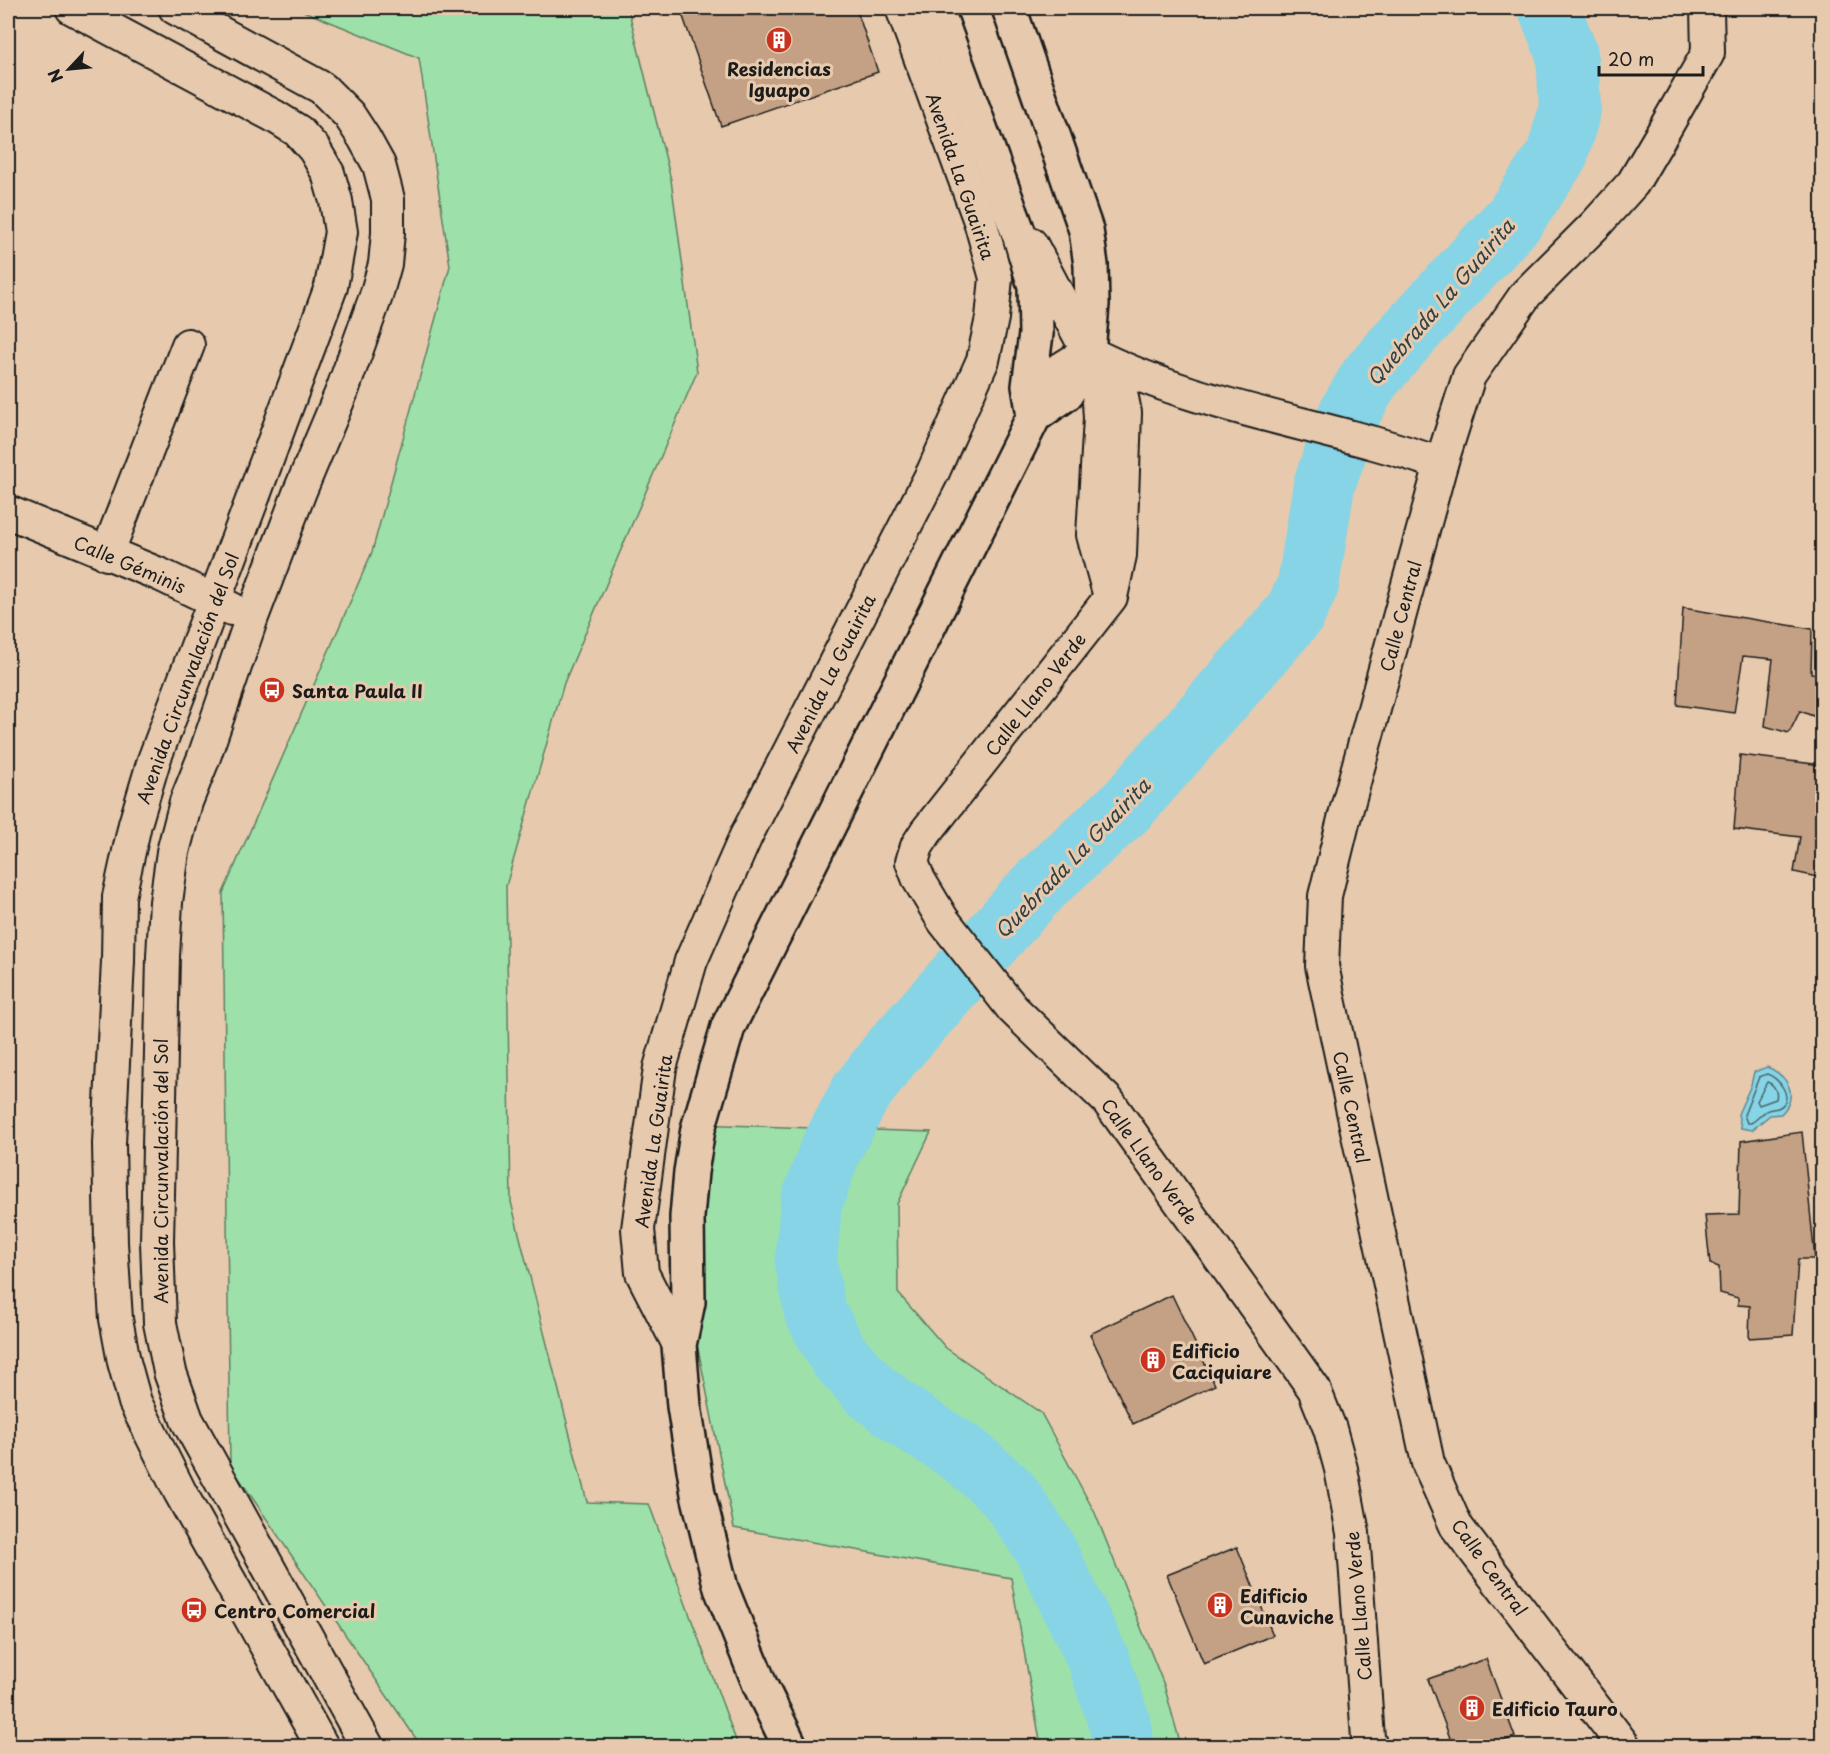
<svg xmlns="http://www.w3.org/2000/svg" width="1830" height="1754" font-family="'Playpen Sans',sans-serif">
  <style>
    .green { fill: #9ee0aa; stroke: #5d7e63; stroke-width: 1.5 }
    .water { fill: #86d4e5; stroke: #5c8a95; stroke-width: 1.5 }
    .lines { fill: none; stroke-linecap: round; stroke-linejoin: round }
    .shore { stroke: #46666c; stroke-width: 1.5 }
    .river { stroke: #86d4e5; stroke-width: 62 }
    .building { fill: #c4a185; stroke: #1c1c1c; stroke-width: 1.5 }
    .minor-casing { stroke: #1c1c1c; stroke-width: 36 }
    .tertiary-casing { stroke: #1c1c1c; stroke-width: 38 }
    .minor { stroke: #e7caad; stroke-width: 32 }
    .tertiary { stroke: #e7caad; stroke-width: 33 }
    .labels { text-anchor: middle; dominant-baseline: central; stroke-width: 6; stroke-linejoin: round; paint-order: stroke }
    .poi-label { font-size: 18px; font-weight: bold; fill: #1c1c1c; stroke: #e7caad; text-anchor: start }
    .street-label { font-size: 18px; fill: #1c1c1c; stroke: #e7caad }
    .water-label { font-size: 20px; font-style: italic; fill: #314144; stroke: #e7caad }
  </style>
  <rect width="100%" height="100%" fill="#e7caad"/>
  <filter id="ink" filterUnits="userSpaceOnUse"><feTurbulence type="fractalNoise" baseFrequency=".0167" numOctaves="2"/><feDisplacementMap in="SourceGraphic" scale="12" xChannelSelector="R" yChannelSelector="G"/><feConvolveMatrix kernelMatrix="1 2 1 2 8 2 1 2 1" color-interpolation-filters="sRGB"/></filter>
  <g filter="url(#ink)">
    <!-- green -->
    <g class="green">
      <polygon points="296,8 628,8 671,180 697,372 564,683 506,886 511,1202 587,1502 649,1504 738,1746 421,1746 230,1465 223,893 372,552 450,266 419,58"/>
      <polygon points="696,1124 931,1132 897,1204 898,1293 946,1348 1041,1413 1095,1513 1164,1685 1181,1746 1041,1746 1011,1578 734,1528 691,1314"/>
    </g>
    <!-- water -->
    <path class="water" d="M1767,1067c22,9 32,29 14,47l-11,1 -18,15 -11,-2 -3,-14 13,-29 3,-13z"/>
    <g class="lines">
      <!-- shore -->
      <g class="shore">
        <path d="M1767,1074c11,3 28,24 13,33 -5,3 -10,1 -14,4 -5,3 -9,9 -15,12h-4l-3,-8 15,-38z"/>
        <path d="M1767,1082c7,2 11,10 9,17l-17,6 -2,-4z"/>
      </g>
      <!-- river -->
      <polyline class="river" points="1124,1746 1119,1721 1098,1659 1043,1545 1007,1492 965,1455 914,1423 871,1391 838,1355 815,1312 806,1262 811,1204 830,1151 860,1094 891,1053 1041,884 1128,805 1295,613 1308,585 1324,485 1350,412 1370,378 1401,342 1515,218 1557,155 1570,109 1567,54 1549,8"/>
    </g>
    <!-- building -->
    <g class="building">
      <polygon points="680,8 856,8 878,72 721,126"/>
      <polygon points="1683,608 1812,629 1811,673 1822,675 1822,709 1818,709 1813,716 1800,711 1789,733 1765,726 1773,659 1743,656 1734,713 1677,705"/>
      <polygon points="1740,755 1822,765 1822,878 1794,872 1800,837 1734,829"/>
      <polygon points="1802,1132 1815,1259 1798,1259 1793,1335 1749,1338 1750,1306 1738,1305 1738,1298 1720,1293 1719,1267 1710,1264 1705,1215 1739,1214 1741,1141"/>
      <polygon points="1172,1295 1215,1385 1133,1424 1090,1334"/>
      <polygon points="1237,1547 1273,1635 1204,1664 1167,1575"/>
      <polygon points="1486,1659 1515,1737 1490,1746 1453,1746 1428,1679"/>
    </g>
    <g class="lines">
      <defs>
        <g id="minor">
          <polyline points="72,8 274,116 298,131 314,149 328,173 336,201 341,232 331,287 254,495 154,760 135,824 119,897 118,961 109,1144 111,1243 116,1319 124,1362 135,1402 180,1492 322,1746"/>
          <polyline points="175,8 322,88 349,115 364,138 379,165 388,199 388,233 385,264 376,296 342,391 300,491 252,617 204,757 186,802 173,852 166,902 163,956 157,1242 160,1323 170,1372 187,1420 367,1746"/>
          <polyline points="1031,244 1088,352 1098,387 1100,418 1093,535 1109,593"/>
          <path d="M1088,352c111,57 237,71 353,112l-97,355 -19,77 -3,70 106,497 28,63 168,220"/>
          <polyline points="1116,367 1125,413 1120,555 1111,597 926,832 917,846 912,862 919,880 943,920 1013,1009 1108,1101 1314,1389 1330,1429 1341,1469 1353,1533 1368,1738 1371,1746"/>
          <polyline points="1034,416 1043,388 1059,370 1088,352"/>
          <polyline points="1441,464 1469,376 1526,294 1596,224 1633,183 1663,132 1708,53 1707,8"/>
          <polyline points="8,512 161,575 232,609"/>
          <polyline points="107,554 188,345"/>
          <polyline points="679,1345 642,1273 638,1229 660,1068 691,961 746,836 933,472 983,360 992,318 996,278 980,221 902,8"/>
        </g>
        <g id="tertiary">
          <polyline points="936,8 1020,237 1035,286 1036,334 1029,386 1034,416"/>
          <polyline points="790,1746 760,1685 721,1588 698,1494 684,1406 679,1345 688,1302 687,1217 691,1172 698,1129 728,1027 1034,416 1066,394 1088,352 1092,304 1091,265 1086,230 1009,8"/>
        </g>
      </defs>
      <!-- minor casing -->
      <use href="#minor" class="minor-casing"/>
      <!-- tertiary casing -->
      <use href="#tertiary" class="tertiary-casing"/>
      <!-- minor -->
      <use href="#minor" class="minor"/>
      <!-- tertiary -->
      <use href="#tertiary" class="tertiary"/>
    </g>
  </g>
  <!-- icons -->
  <defs>
    <symbol id="building-disc" viewBox="-11 -11 22 22"><circle r="9.5" fill="#c8321e" stroke="#e7caad"/><path d="M-4-6H4V6H1V3H-1V6H-4ZM-2.5-4.3h1.7v1.8h-1.7ZM.8-4.3h1.7v1.8H.8ZM-2.5-1h1.7V.8h-1.7ZM.8-1h1.7V.8H.8Z" fill="#fff"/></symbol>
    <symbol id="bus-disc" viewBox="-11 -11 22 22"><circle r="9.5" fill="#c8321e" stroke="#e7caad"/><path d="M-5-6H5V4H4V6H2V4H-2V6H-4V4H-5ZM-3.5-4V0h7V-4ZM-3.5 1.2v1.5H-2V1.2ZM2 1.2v1.5H3.5V1.2Z" fill="#fff"/></symbol>
  </defs>
  <g fill-rule="evenodd">
    <use href="#building-disc" x="764" y="25" width="30" height="30"/>
    <use href="#bus-disc" x="257" y="675" width="30" height="30"/>
    <use href="#building-disc" x="1138" y="1345" width="30" height="30"/>
    <use href="#building-disc" x="1205" y="1590" width="30" height="30"/>
    <use href="#bus-disc" x="179" y="1595" width="30" height="30"/>
    <use href="#building-disc" x="1457" y="1693" width="30" height="30"/>
  </g>
  <g class="labels">
    <!-- poi labels -->
    <g class="poi-label">
      <text x="779" y="68" text-anchor="middle">Residencias<tspan x="779" dy="21">Iguapo</tspan></text>
      <text x="292" y="690">Santa Paula II</text>
      <text x="1172" y="1350">Edificio<tspan x="1172" dy="21">Caciquiare</tspan></text>
      <text x="1240" y="1595">Edificio<tspan x="1240" dy="21">Cunaviche</tspan></text>
      <text x="214" y="1610">Centro Comercial</text>
      <text x="1492" y="1708">Edificio Tauro</text>
    </g>
    <!-- street labels -->
    <g class="street-label">
      <text transform="translate(961 176) rotate(71)">Avenida La Guairita</text>
      <text transform="translate(130 564) rotate(23)">Calle Géminis</text>
      <text transform="translate(1400 616) rotate(-75)">Calle Central</text>
      <text transform="translate(830 673) rotate(-63)">Avenida La Guairita</text>
      <text transform="translate(187 678) rotate(-70)">Avenida Circunvalación del Sol</text>
      <text transform="translate(1035 694) rotate(-52)">Calle Llano Verde</text>
      <text transform="translate(1352 1107) rotate(78)">Calle Central</text>
      <text transform="translate(653 1141) rotate(-82)">Avenida La Guairita</text>
      <text transform="translate(1150 1161) rotate(54)">Calle Llano Verde</text>
      <text transform="translate(160 1171) rotate(-90)">Avenida Circunvalación del Sol</text>
      <text transform="translate(1490 1567) rotate(54)">Calle Central</text>
      <text transform="translate(1358 1606) rotate(-95)">Calle Llano Verde</text>
    </g>
    <!-- water labels -->
    <g class="water-label">
      <text transform="translate(1440 302) rotate(-49)">Quebrada La Guairita</text>
      <text transform="translate(1072 858) rotate(-46)">Quebrada La Guairita</text>
    </g>
  </g>
  <!-- margin -->
  <rect width="1830" height="1754" fill="none" stroke="#e7caad" stroke-width="30"/>
  <rect x="15" y="15" width="1800" height="1724" fill="none" stroke="#1c1c1c" stroke-width="2" filter="url(#ink)"/>
  <!-- north arrow -->
  <g transform="translate(69 69) rotate(244)" stroke="#e7caad" stroke-width="4.5" paint-order="stroke">
  <path d="M0-4.5L10 22L0 15L-10 22Z" fill="#1c1c1c"/>
  <text y="-9" font-size="16" font-weight="bold" text-anchor="middle" fill="#1c1c1c">N</text>
  </g>
  <!-- scale -->
  <path d="M1599 66v9h104v-9" fill="none" stroke="#1c1c1c" stroke-width="3"/>
  <text x="1608" y="66" font-size="18" fill="#1c1c1c" stroke="#e7caad" stroke-width="4.5" paint-order="stroke">20 m</text>
</svg>
